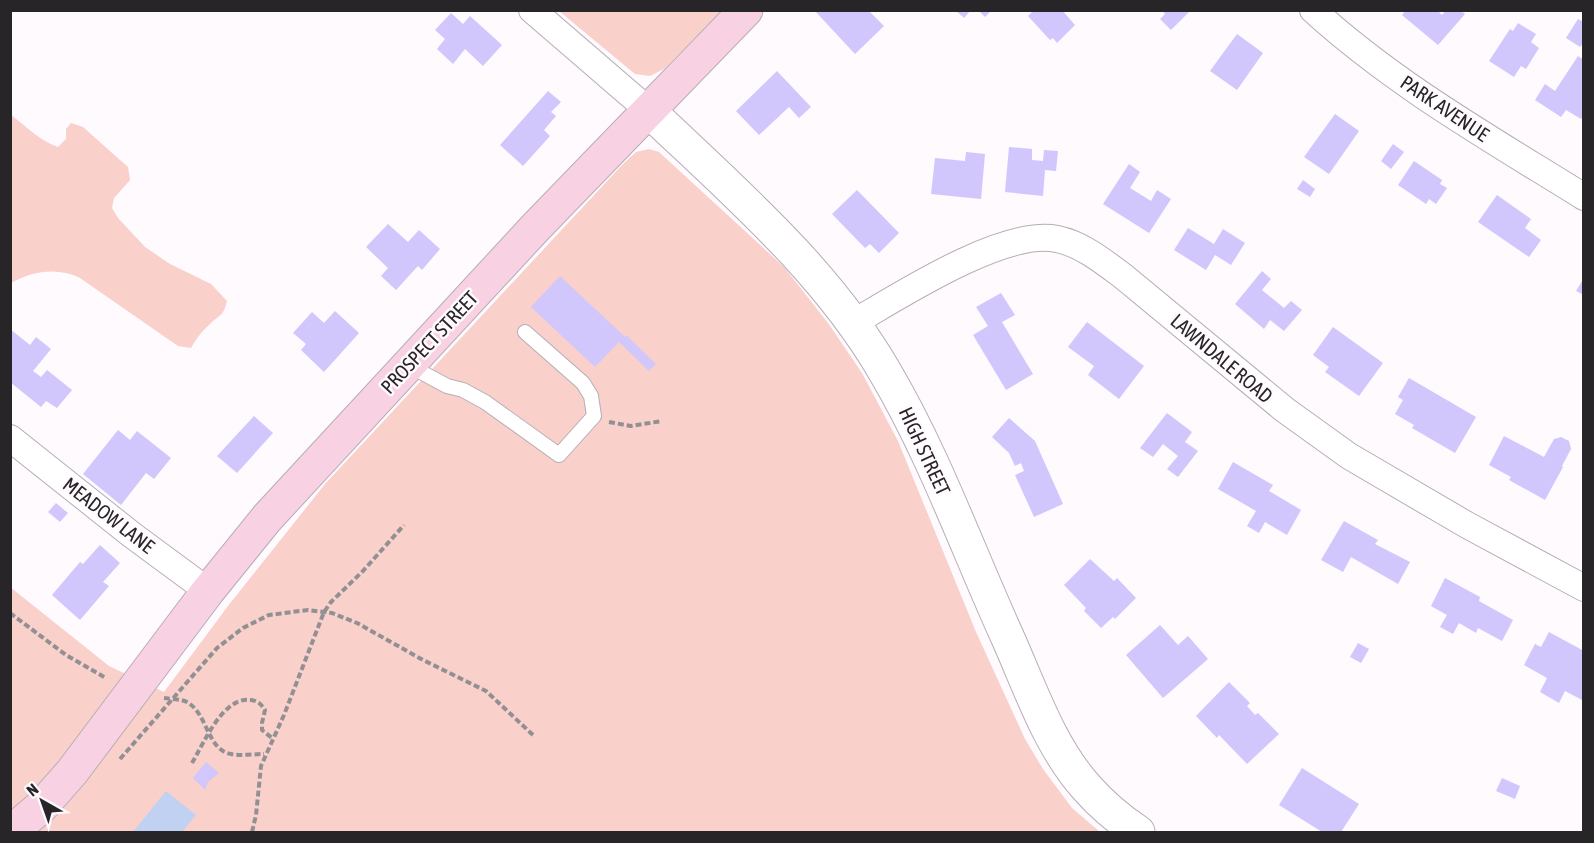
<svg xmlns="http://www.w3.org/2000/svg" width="1594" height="843" font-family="'Asap Condensed',sans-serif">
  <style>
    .green { fill: #f9d0ca }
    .water { fill: #c0d1f2 }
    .building { fill: #d1c7fc }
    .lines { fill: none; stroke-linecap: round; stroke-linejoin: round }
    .service-casing { stroke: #b6adb6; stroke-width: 16 }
    .minor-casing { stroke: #b6adb6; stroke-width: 28 }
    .tertiary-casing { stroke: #b6adb6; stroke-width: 35 }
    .secondary-casing { stroke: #b6adb6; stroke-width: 35 }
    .path { stroke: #939093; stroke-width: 4; stroke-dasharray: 6 3; stroke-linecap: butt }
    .service { stroke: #fff; stroke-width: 14 }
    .minor { stroke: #fff; stroke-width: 26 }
    .tertiary { stroke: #fff; stroke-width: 33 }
    .secondary { stroke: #f8d2e2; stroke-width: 33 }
    .labels { text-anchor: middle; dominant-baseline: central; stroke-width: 5; stroke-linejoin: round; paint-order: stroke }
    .street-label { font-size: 20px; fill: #282528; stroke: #fefafe }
  </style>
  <rect width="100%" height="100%" fill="#fefafe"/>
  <!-- green -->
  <g class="green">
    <polygon points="559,11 721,11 664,69 650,76 635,74"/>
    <path d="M11,115c15,11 29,26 47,32l8,-8v-10l5,-6 12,4 37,33 8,7 2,13 -16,18 -2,10 6,10 27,29 25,17 41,20 16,17c-4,16 -7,13 -17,23 -7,6 -15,16 -19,24l-13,-2 -98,-68c-22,-11 -48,-7 -69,5z"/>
    <polygon points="649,149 659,152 784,267 828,323 862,373 898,441 976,632 1025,739 1043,769 1072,808 1100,832 11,832 10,587 109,666 164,692 228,606 325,484 623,164 636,152"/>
  </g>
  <!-- water -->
  <polygon class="water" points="166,791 196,815 182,832 133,832"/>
  <!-- building -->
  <g class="building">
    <polygon points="814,10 868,10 884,26 855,54"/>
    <polygon points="955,10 971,10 964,18"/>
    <polygon points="978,10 992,10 985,17"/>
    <polygon points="1034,10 1062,10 1075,25 1057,43 1053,38 1050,40 1028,16"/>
    <polygon points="1162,10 1191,10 1171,30 1160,19 1165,14"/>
    <polygon points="1406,10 1437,10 1442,15 1446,10 1460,10 1465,14 1438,45 1402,15"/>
    <polygon points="451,13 463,24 470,16 502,45 483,66 465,49 453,64 437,49 445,39 435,30"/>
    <polygon points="1578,19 1584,22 1584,42 1580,47 1566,38"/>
    <polygon points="1518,23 1536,34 1531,42 1539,48 1526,69 1521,66 1514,77 1489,61 1510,29 1513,31"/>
    <polygon points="1237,34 1263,53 1237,90 1210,71"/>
    <polygon points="1578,56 1584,60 1584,115 1581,119 1566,110 1561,117 1535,100 1545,84 1555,91"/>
    <polygon points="777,71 811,107 799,118 789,107 759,135 736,111"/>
    <polygon points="548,91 561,102 551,112 556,116 544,130 550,136 523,166 500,145"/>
    <polygon points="1335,114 1359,131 1329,174 1304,157"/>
    <polygon points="1393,144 1404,152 1391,169 1381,161"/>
    <polygon points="1009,147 1032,149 1032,160 1043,161 1044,150 1058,151 1056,171 1045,170 1043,196 1005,192"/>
    <polygon points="966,152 985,154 981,199 931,194 935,158 965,161"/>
    <polygon points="1414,161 1442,180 1440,184 1447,188 1436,204 1429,199 1426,204 1398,185"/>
    <polygon points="1129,164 1140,172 1130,188 1151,201 1157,190 1171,199 1149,233 1103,204"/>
    <polygon points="1303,180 1315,189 1310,197 1297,189"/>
    <polygon points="857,190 899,233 879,253 870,244 865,248 832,214"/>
    <polygon points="1497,195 1531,219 1525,228 1541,240 1529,257 1478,222"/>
    <polygon points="388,224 408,242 419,230 440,249 422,270 418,266 396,290 381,276 388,268 366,247"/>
    <polygon points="1188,228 1214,244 1223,229 1245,243 1231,265 1215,255 1206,270 1174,250"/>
    <polygon points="1262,271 1271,279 1262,290 1284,308 1291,301 1302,310 1284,331 1270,320 1264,329 1235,304"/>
    <polygon points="560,276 625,337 626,335 656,364 649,371 619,342 595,367 531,307"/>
    <polygon points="1584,278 1584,295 1576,291"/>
    <polygon points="1001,293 1015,315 1002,322 1033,374 1006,390 973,335 988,326 976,307"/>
    <polygon points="335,311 359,333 324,372 301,350 306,344 293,333 312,312 324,323"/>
    <polygon points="1087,322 1144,366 1119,399 1088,375 1094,366 1068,347"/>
    <polygon points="1333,327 1383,363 1359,396 1325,372 1329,367 1313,355"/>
    <polygon points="10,329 30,345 36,337 51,349 33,371 41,377 47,370 72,390 57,408 46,401 41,407 10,382"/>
    <polygon points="1409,378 1476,417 1455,453 1412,428 1414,425 1395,414 1403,400 1398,397"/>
    <polygon points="1167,413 1192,432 1185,442 1198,451 1178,477 1167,469 1178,456 1163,444 1153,457 1140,448"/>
    <polygon points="254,416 273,433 237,473 217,456"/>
    <polygon points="1009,418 1035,441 1063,504 1034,517 1015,475 1024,471 1021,463 1015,466 1009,453 992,437"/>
    <polygon points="118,430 130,440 137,431 171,458 154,479 146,473 121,505 83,474"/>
    <polygon points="1504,436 1544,457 1554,439 1561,437 1569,441 1571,449 1562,466 1563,467 1545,500 1509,480 1511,477 1489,465"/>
    <polygon points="1233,462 1273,485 1269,491 1301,510 1287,535 1265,522 1259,533 1247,526 1256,511 1218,489"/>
    <polygon points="56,503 68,513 60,522 48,512"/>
    <polygon points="1344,521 1378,540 1375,544 1410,562 1398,584 1351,557 1343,572 1321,560"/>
    <polygon points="100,545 120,563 103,582 109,586 80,620 52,595 80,562 83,564"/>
    <polygon points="1090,559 1114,581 1117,578 1136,598 1115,619 1113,617 1101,628 1084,611 1086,608 1064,585"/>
    <polygon points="1445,578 1480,597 1479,601 1513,620 1502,641 1478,628 1476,633 1459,623 1453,634 1440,627 1447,615 1431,606"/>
    <polygon points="1160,625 1178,645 1188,636 1208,659 1163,698 1126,655"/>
    <polygon points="1549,632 1584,651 1584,701 1565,691 1559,703 1540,692 1547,678 1524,665 1535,644 1541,647"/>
    <polygon points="1358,643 1369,649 1361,663 1350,657"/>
    <polygon points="1229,682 1250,703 1247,706 1255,715 1258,713 1279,734 1247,764 1219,735 1217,738 1196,716"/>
    <polygon points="206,762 219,773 208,782 205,790 193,778"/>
    <polygon points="1302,768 1359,804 1341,832 1322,832 1279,805"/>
    <polygon points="1502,778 1520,786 1515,799 1496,791"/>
  </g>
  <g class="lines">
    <defs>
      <polyline id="service" points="408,365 447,386 463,390 485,402 559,455 594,416 591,396 583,383 525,332"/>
      <g id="minor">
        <polyline points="532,10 648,110"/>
        <path d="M1313,10c81,74 178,129 271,187"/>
        <path d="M853,323c46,-27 151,-95 204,-84 25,5 47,23 67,38l161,133 64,46 118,69 117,63"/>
        <polyline points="10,438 132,535 208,591"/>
      </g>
      <path id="tertiary" d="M648,110c85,81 178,160 237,262 49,83 82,176 122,264 23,51 42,110 80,152 15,17 33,32 51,44"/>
      <polyline id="secondary" points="11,832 42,806 72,772 208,591 267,518 535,228 746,10"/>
    </defs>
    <!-- service casing -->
    <use href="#service" class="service-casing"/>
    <!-- minor casing -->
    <use href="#minor" class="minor-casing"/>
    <!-- tertiary casing -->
    <use href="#tertiary" class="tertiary-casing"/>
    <!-- secondary casing -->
    <use href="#secondary" class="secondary-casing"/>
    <!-- path -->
    <g class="path">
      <polyline points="609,422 631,426 662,421"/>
      <polyline points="10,613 66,655 106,678"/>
      <path d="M164,698c7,1 17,1 23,4 21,12 20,48 44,52 11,2 23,0 33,0"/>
      <polyline points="120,759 217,648 243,628 269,615 308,610 332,613 357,623 423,660 486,691 533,735"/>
      <path d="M192,763c12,-20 31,-67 59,-63 7,1 10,4 14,10l-3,13v7l10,8"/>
      <polyline points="252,832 256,815 261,766 284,715 324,612 331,602 363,571 404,525"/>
    </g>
    <!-- service -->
    <use href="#service" class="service"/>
    <!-- minor -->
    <use href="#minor" class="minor"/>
    <!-- tertiary -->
    <use href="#tertiary" class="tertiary"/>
    <!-- secondary -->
    <use href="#secondary" class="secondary"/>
  </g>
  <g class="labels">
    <!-- street labels -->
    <g class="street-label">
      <text transform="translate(1445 108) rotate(34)">PARK AVENUE</text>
      <text transform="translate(429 342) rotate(-47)">PROSPECT STREET</text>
      <text transform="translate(1222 358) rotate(40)">LAWNDALE ROAD</text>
      <text transform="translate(925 451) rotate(65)">HIGH STREET</text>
      <text transform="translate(109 515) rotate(38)">MEADOW LANE</text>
    </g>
  </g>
  <!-- border -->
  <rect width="1594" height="843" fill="none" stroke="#282528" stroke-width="24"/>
  <!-- north arrow -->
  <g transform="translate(42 801) rotate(320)" stroke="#fefafe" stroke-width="4.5" paint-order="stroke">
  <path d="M0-4.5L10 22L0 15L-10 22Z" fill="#282528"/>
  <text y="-9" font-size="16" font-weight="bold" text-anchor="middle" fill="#282528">N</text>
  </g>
</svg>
